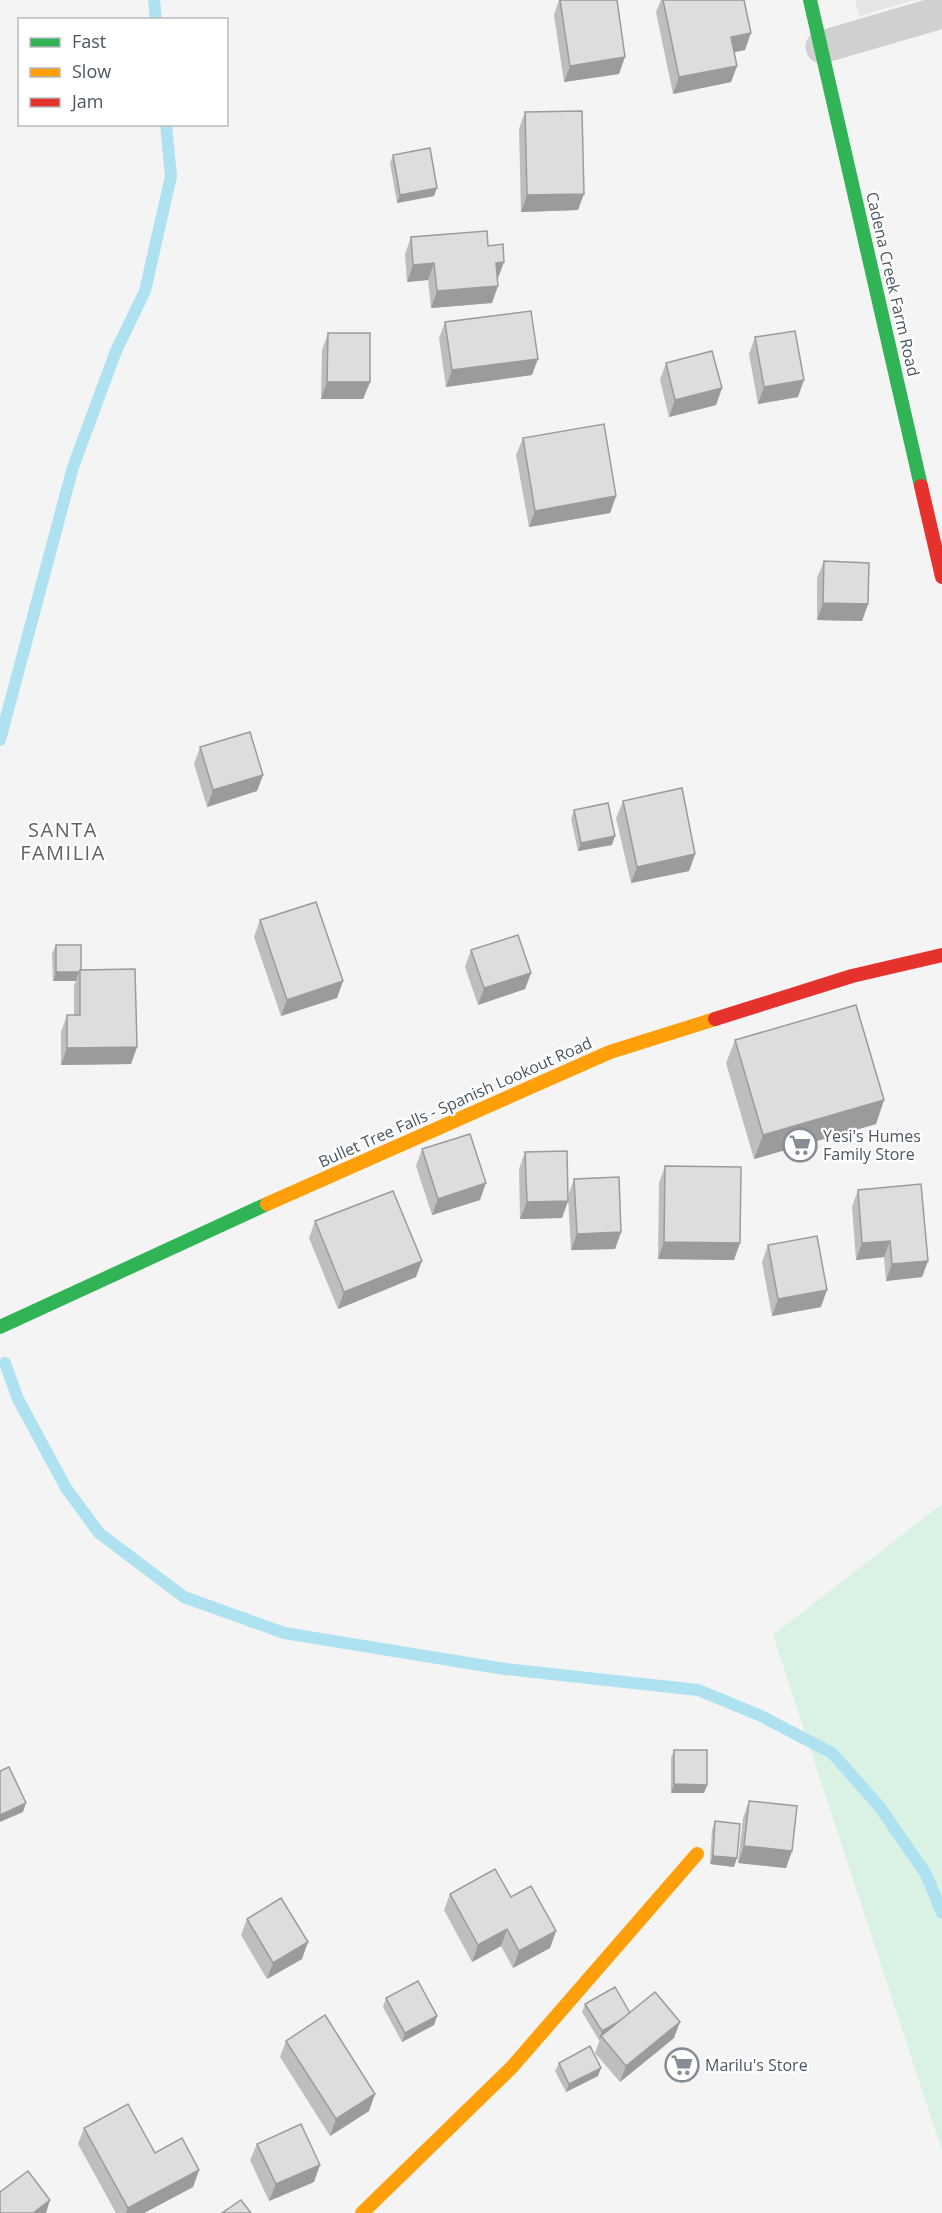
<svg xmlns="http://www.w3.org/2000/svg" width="942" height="2213" font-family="'Open Sans',sans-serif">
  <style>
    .education { fill: #e6e5e6 }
    .green { fill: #d9f2e3 }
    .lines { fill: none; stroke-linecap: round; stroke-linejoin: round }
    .stream { stroke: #aee2f0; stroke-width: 12 }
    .street { stroke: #ced0d2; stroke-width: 33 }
    .fast { stroke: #30b455; stroke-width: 14 }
    .slow { stroke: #ff9f0a; stroke-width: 14 }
    .jam { stroke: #e5322d; stroke-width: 14 }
    .wall { fill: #bebebf }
    .shaded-wall { fill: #9b9b9b }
    .building { fill: #ddddde; stroke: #9b9b9b; stroke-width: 1.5 }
    .labels { text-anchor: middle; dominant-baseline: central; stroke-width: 4.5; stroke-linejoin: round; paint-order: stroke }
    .street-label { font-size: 16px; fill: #4a5661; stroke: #fff }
    .poi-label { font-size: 16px; fill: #4a5661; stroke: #fff; text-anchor: start }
    .quarter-label { font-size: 20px; letter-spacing: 1.5px; fill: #5f6368; stroke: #fff }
  </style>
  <rect width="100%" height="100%" fill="#f4f4f4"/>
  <!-- education -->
  <polygon class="education" points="855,0 916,0 859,16"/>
  <!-- green -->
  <polygon class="green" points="942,1504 942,2151 773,1635"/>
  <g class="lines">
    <!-- stream -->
    <g class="stream">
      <polyline points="154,0 156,20"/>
      <polyline points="0,740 73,467 116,351 145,291 171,176 166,124"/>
      <polyline points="5,1363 18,1399 66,1488 99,1533 184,1597 284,1633 505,1669 698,1690 759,1715 832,1753 879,1806 926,1874 942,1913"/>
    </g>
    <!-- street -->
    <polyline class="street" points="822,47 942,12"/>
    <!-- fast -->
    <g class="fast">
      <polyline points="810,0 921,486"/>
      <polyline points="0,1327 267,1204"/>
    </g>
    <!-- slow -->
    <g class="slow">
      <polyline points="267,1204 610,1052 715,1019"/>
      <polyline points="362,2213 512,2067 697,1854"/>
    </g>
    <!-- jam -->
    <g class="jam">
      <polyline points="921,486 942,577"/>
      <polyline points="715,1019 852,976 942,955"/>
    </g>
  </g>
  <!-- wall -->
  <g class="wall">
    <polygon points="559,0 617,0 619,74 564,82 554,15"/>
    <polygon points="661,0 744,0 745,50 734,52 737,66 731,82 673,94 656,12"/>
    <polygon points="525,112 578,210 521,212 519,129"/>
    <polygon points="393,155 434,196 397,203 390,163"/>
    <polygon points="411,237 488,246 498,278 492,303 431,308 428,280 407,282 405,254"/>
    <polygon points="445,322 532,375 446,387 439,338"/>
    <polygon points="328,333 370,382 363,399 321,399 322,350"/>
    <polygon points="755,337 798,397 758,404 749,354"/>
    <polygon points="666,363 722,388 716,405 669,417 660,380"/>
    <polygon points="523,438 616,496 610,513 529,527 516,455"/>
    <polygon points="824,561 868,604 862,621 817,620 817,578"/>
    <polygon points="200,747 263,775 257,791 207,807 194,764"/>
    <polygon points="623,801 695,854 689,871 631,883 616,818"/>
    <polygon points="574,810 612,845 578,851 571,819"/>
    <polygon points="260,920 343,981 337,998 281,1016 254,937"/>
    <polygon points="56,945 81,970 137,1047 131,1064 61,1065 61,1032 67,1015 74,1015 74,986 76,981 53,981 52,954"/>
    <polygon points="471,950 531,973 525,989 478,1005 465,967"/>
    <polygon points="735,1040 884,1100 876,1124 754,1159 726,1063"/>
    <polygon points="422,1149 480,1200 432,1215 416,1166"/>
    <polygon points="525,1152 568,1201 562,1218 520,1219 519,1169"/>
    <polygon points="665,1166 734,1260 658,1259 659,1183"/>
    <polygon points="574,1179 621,1232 615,1249 571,1250 568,1196"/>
    <polygon points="858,1190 928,1261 922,1277 886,1281 884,1257 856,1260 852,1207"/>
    <polygon points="315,1221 416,1277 338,1309 309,1238"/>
    <polygon points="768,1245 821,1307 772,1316 762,1262"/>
    <polygon points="674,1750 707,1785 704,1793 671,1793 671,1758"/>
    <polygon points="749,1801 792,1851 786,1868 738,1863 743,1818"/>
    <polygon points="715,1821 734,1867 710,1864 712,1830"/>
    <polygon points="450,1894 511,1897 556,1931 550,1948 513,1968 501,1946 472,1962 444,1910"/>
    <polygon points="247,1919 302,1959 267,1979 241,1935"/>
    <polygon points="386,1998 437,2016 434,2025 402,2042 383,2007"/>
    <polygon points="585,2004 630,2013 674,2038 620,2082 595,2053 600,2039 599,2040 582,2012"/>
    <polygon points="286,2041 369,2111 330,2136 280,2057"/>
    <polygon points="559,2063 598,2076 566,2092 555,2071"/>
    <polygon points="84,2128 199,2170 193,2187 144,2213 116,2213 78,2144"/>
    <polygon points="257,2144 314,2182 269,2201 250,2160"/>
  </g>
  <!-- shaded-wall -->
  <g class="shaded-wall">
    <polygon points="751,33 745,50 725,54 731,37"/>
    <polygon points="625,57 619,74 564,82 570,66"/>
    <polygon points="737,66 731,82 673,94 679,77"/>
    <polygon points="437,188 434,196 397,203 400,195"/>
    <polygon points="584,194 578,210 521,212 527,195"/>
    <polygon points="504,262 498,278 490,279 496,263"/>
    <polygon points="434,263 428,280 407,282 413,265"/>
    <polygon points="498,286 492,303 431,308 437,291"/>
    <polygon points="538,359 532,375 446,387 452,370"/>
    <polygon points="804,380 798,397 758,404 764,387"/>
    <polygon points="327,382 370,382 363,399 321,399"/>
    <polygon points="722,388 716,405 669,417 675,400"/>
    <polygon points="616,496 610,513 529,527 535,511"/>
    <polygon points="823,603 868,604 862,621 817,620"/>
    <polygon points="263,775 257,791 207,807 213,790"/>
    <polygon points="615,836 612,845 578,851 581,843"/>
    <polygon points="695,854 689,871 631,883 637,867"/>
    <polygon points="56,972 79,972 76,981 53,981"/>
    <polygon points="531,973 525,989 478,1005 484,988"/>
    <polygon points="343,981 337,998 281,1016 287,1000"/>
    <polygon points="137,1047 131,1064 61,1065 67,1048"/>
    <polygon points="884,1100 876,1124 754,1159 763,1135"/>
    <polygon points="486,1183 480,1200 432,1215 438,1199"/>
    <polygon points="568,1201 562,1218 520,1219 527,1202"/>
    <polygon points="621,1232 615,1249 571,1250 577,1234"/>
    <polygon points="890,1241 884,1257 856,1260 862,1243"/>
    <polygon points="664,1242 740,1243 734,1260 658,1259"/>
    <polygon points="422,1261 416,1277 338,1309 344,1292"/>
    <polygon points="928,1261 922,1277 886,1281 892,1264"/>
    <polygon points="827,1290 821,1307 772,1316 778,1299"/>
    <polygon points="674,1784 707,1785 704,1793 671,1793"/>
    <polygon points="26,1803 23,1812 0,1822 0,1815"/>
    <polygon points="744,1846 792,1851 786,1868 738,1863"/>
    <polygon points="713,1856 737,1858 734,1867 710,1864"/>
    <polygon points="507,1929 501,1946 472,1962 478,1945"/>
    <polygon points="556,1931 550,1948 513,1968 519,1951"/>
    <polygon points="308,1942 302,1959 267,1979 273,1963"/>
    <polygon points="631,2014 601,2036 600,2039 599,2040 602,2031"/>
    <polygon points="437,2016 434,2025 402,2042 405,2033"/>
    <polygon points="680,2022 674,2038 620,2082 626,2066"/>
    <polygon points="601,2068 598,2076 566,2092 569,2084"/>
    <polygon points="375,2094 369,2111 330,2136 336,2119"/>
    <polygon points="320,2165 314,2182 269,2201 276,2184"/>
    <polygon points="199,2170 193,2187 144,2213 126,2213 128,2208"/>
    <polygon points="50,2200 46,2213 33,2213"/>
  </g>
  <!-- building -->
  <g class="building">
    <polygon points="560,0 617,0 625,57 570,66"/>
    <polygon points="663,0 744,0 751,33 731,37 737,66 679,77"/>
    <polygon points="582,111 584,194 527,195 525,112"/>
    <polygon points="430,148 437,188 400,195 393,155"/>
    <polygon points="487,231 488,246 503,244 504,262 496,263 498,286 437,291 434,263 413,265 411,237"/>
    <polygon points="531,311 538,359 452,370 445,322"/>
    <polygon points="795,331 804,380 764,387 755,337"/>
    <polygon points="328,333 370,333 370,382 327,382"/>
    <polygon points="712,351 722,388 675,400 666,363"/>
    <polygon points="604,424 616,496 535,511 523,438"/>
    <polygon points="824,561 869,563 868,604 823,603"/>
    <polygon points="250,732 263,775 213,790 200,747"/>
    <polygon points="682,788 695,854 637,867 623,801"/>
    <polygon points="608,803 615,836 581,843 574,810"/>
    <polygon points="316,902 343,981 287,1000 260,920"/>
    <polygon points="518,935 531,973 484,988 471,950"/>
    <polygon points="56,945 81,945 81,970 80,970 79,972 56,972"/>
    <polygon points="135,969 137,1047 67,1048 67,1015 80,1015 80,970"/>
    <polygon points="856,1005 884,1100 763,1135 735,1040"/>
    <polygon points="470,1134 486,1183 438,1199 422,1149"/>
    <polygon points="567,1151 568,1201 527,1202 525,1152"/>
    <polygon points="665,1166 741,1167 740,1243 664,1242"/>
    <polygon points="619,1177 621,1232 577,1234 574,1179"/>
    <polygon points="921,1184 928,1261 892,1264 890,1241 862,1243 858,1190"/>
    <polygon points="393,1191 422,1261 344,1292 315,1221"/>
    <polygon points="817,1236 827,1290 778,1299 768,1245"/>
    <polygon points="674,1750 707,1750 707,1785 674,1784"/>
    <polygon points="9,1767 26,1803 0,1815 0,1771"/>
    <polygon points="749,1801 797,1806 792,1851 744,1846"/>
    <polygon points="715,1821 740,1824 737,1858 713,1856"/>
    <polygon points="495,1869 511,1897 531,1886 556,1931 519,1951 507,1929 478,1945 450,1894"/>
    <polygon points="281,1898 308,1942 273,1963 247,1919"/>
    <polygon points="418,1981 437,2016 405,2033 386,1998"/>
    <polygon points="615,1987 630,2013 620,2021 602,2031 585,2004"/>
    <polygon points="655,1992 680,2022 626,2066 601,2036"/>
    <polygon points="325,2015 375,2094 336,2119 286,2041"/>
    <polygon points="590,2046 601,2068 569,2084 559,2063"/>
    <polygon points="128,2104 155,2153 182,2138 199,2170 128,2208 84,2128"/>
    <polygon points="301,2124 320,2165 276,2184 257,2144"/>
    <polygon points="28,2171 50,2200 33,2213 0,2213 0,2192"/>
    <polygon points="241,2200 251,2213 222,2213"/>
  </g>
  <!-- icons -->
  <defs>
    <symbol id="supermarket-ring" viewBox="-11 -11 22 22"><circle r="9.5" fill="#fff" stroke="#868d94" stroke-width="1.5"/><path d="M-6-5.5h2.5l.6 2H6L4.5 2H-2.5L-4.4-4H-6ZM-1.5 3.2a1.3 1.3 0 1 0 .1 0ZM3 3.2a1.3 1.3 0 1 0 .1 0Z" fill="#868d94"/></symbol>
  </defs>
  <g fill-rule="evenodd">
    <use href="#supermarket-ring" x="781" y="1126" width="38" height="38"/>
    <use href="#supermarket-ring" x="663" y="2046" width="38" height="38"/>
  </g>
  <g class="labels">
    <!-- street labels -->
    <g class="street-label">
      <text transform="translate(893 284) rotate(77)">Cadena Creek Farm Road</text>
      <text transform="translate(455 1102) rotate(-24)">Bullet Tree Falls - Spanish Lookout Road</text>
    </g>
    <!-- poi labels -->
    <g class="poi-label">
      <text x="823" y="1136">Yesi's Humes<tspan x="823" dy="18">Family Store</tspan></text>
      <text x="705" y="2065">Marilu's Store</text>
    </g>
    <!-- quarter labels -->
    <g class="quarter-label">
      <text x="63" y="829">SANTA<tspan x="63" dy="23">FAMILIA</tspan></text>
    </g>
  </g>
  <!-- legend -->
  <rect x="18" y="18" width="210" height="108" fill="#ffffff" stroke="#b7bbc0" stroke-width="1.5"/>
  <rect x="30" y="38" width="30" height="9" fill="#30b455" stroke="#b7bbc0" stroke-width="1.5"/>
  <text x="72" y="48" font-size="18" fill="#4a5661">Fast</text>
  <rect x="30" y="68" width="30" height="9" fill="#ff9f0a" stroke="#b7bbc0" stroke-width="1.5"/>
  <text x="72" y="78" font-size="18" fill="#4a5661">Slow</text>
  <rect x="30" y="98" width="30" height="9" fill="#e5322d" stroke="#b7bbc0" stroke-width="1.5"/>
  <text x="72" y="108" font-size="18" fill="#4a5661">Jam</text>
</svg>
